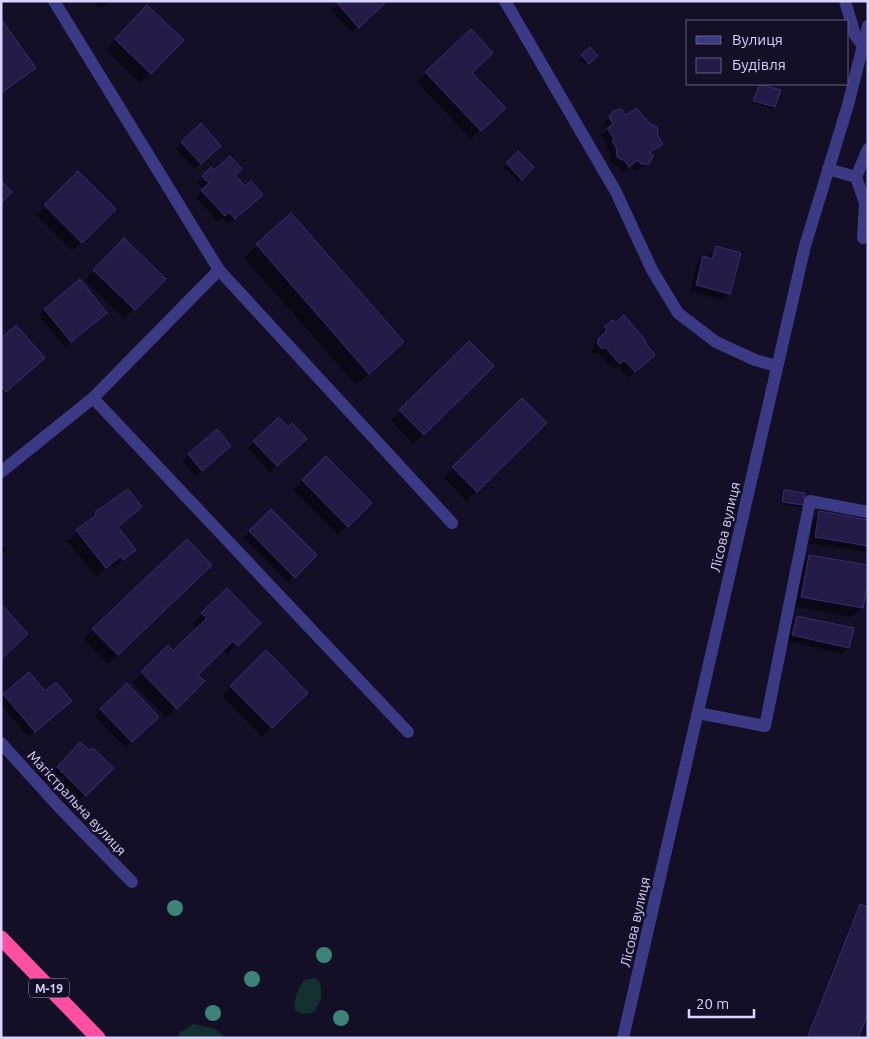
<svg xmlns="http://www.w3.org/2000/svg" width="869" height="1039" font-family="Ubuntu,sans-serif">
  <style>
    .green { fill: #12302f }
    .shadow { fill: #0007 }
    .building { fill: #241b47; stroke: #3b2d73 }
    .lines { fill: none; stroke-linecap: round; stroke-linejoin: round }
    .lane { stroke: #3d3a85; stroke-width: 12 }
    .street { stroke: #3d3a85; stroke-width: 12 }
    .highway { stroke: #ff4fa3; stroke-width: 15 }
    .tree { fill: #3d827b }
    .labels { text-anchor: middle; dominant-baseline: central; stroke-width: 5; stroke-linejoin: round; paint-order: stroke }
    .shield { fill: #130f26; stroke: #9e99be; stroke-width: 1 }
    .shield-label { font-size: 12px; font-weight: bold; fill: #d9d4ff }
    .street-label { font-size: 14px; fill: #d9d4ff; stroke: #130f26 }
  </style>
  <rect width="100%" height="100%" fill="#130f26"/>
  <!-- green -->
  <g class="green">
    <path d="M315,978l5,5c3,14 2,19 -8,30l-9,1 -8,-3c-2,-12 3,-21 9,-31z"/>
    <polygon points="194,1024 215,1029 226,1038 178,1038 180,1032"/>
  </g>
  <!-- shadow -->
  <g class="shadow">
    <polygon points="95,1 113,1 99,9"/>
    <polygon points="341,1 386,1 352,33 331,10"/>
    <polygon points="138,16 182,40 140,83 106,50"/>
    <polygon points="1,21 34,68 1,93"/>
    <polygon points="590,49 596,56 585,65 579,59"/>
    <polygon points="426,73 471,73 494,117 471,139 417,82"/>
    <polygon points="756,84 763,84 761,85 774,107 772,109 752,103 756,87 759,85"/>
    <polygon points="613,113 626,117 657,137 661,144 650,154 649,161 639,170 634,170 631,166 622,172 619,167 611,163 610,154 606,148 608,146 601,135 607,130 604,124"/>
    <polygon points="182,143 213,152 194,169 176,149"/>
    <polygon points="518,153 532,167 518,181 504,167"/>
    <polygon points="78,173 114,209 72,251 36,215"/>
    <polygon points="234,175 255,201 228,224 222,218 218,222 196,197 203,190 197,183 203,177"/>
    <polygon points="291,215 390,355 356,385 244,258"/>
    <polygon points="124,240 164,279 124,319 85,280"/>
    <polygon points="716,248 729,293 723,300 690,291 697,264 703,258 709,259 710,254"/>
    <polygon points="45,309 99,319 65,347 39,316"/>
    <polygon points="615,325 647,361 628,378 618,366 613,370 598,352 595,355 591,350 594,348 592,346 602,337 599,334 605,328"/>
    <polygon points="1,339 34,367 1,396"/>
    <polygon points="469,343 492,366 413,444 391,420"/>
    <polygon points="522,400 545,423 466,501 444,477"/>
    <polygon points="288,429 299,445 270,472 248,448 254,441"/>
    <polygon points="223,452 195,476 183,461 189,455"/>
    <polygon points="326,457 371,503 338,535 293,490"/>
    <polygon points="784,492 802,504 800,507 780,504 781,495"/>
    <polygon points="140,507 117,528 134,550 113,569 111,565 96,576 67,541 87,524 95,513"/>
    <polygon points="271,510 316,555 288,583 243,538"/>
    <polygon points="819,513 868,521 868,552 809,543 813,519"/>
    <polygon points="1,544 7,550 1,556"/>
    <polygon points="809,556 862,607 852,617 792,606 800,566"/>
    <polygon points="201,574 108,664 84,639 93,629"/>
    <polygon points="227,590 259,623 227,654 222,649 196,675 203,681 166,717 132,682 168,647 173,653 198,629 193,623"/>
    <polygon points="797,617 848,647 842,654 787,641 791,623"/>
    <polygon points="266,652 306,693 262,737 222,696"/>
    <polygon points="29,674 45,693 64,707 28,737 1,705 1,698"/>
    <polygon points="127,685 157,716 125,747 95,716"/>
    <polygon points="80,744 112,768 79,801 51,774"/>
    <polygon points="860,905 856,1038 806,1038 857,908"/>
  </g>
  <!-- building -->
  <g class="building">
    <polygon points="339,1 387,1 359,28 337,3"/>
    <polygon points="147,5 184,40 151,74 115,39"/>
    <polygon points="1,19 36,68 1,93"/>
    <polygon points="471,29 493,53 472,73 506,108 481,131 425,72"/>
    <polygon points="590,47 598,56 589,64 581,55"/>
    <polygon points="759,84 781,90 775,107 753,101"/>
    <polygon points="637,108 645,119 646,118 649,123 657,127 658,136 663,144 650,152 653,156 649,164 641,164 638,160 629,167 625,161 617,157 616,147 612,141 614,139 607,128 613,124 609,117 613,111 621,109 626,115"/>
    <polygon points="201,123 221,146 201,164 181,142"/>
    <polygon points="518,151 534,167 522,180 506,163"/>
    <polygon points="230,156 242,169 235,175 245,186 251,181 263,195 235,219 229,212 225,216 201,190 209,183 202,176 211,167 214,170"/>
    <polygon points="78,171 116,209 82,243 44,205"/>
    <polygon points="1,181 12,192 1,203"/>
    <polygon points="291,213 404,342 369,374 256,244"/>
    <polygon points="124,238 166,279 135,310 93,270"/>
    <polygon points="716,246 741,253 730,294 696,285 703,256 712,259"/>
    <polygon points="80,279 107,313 71,342 44,309"/>
    <polygon points="624,315 646,341 645,342 655,355 635,372 624,360 620,364 605,347 602,349 597,343 599,341 598,339 607,330 604,327 613,320 615,323"/>
    <polygon points="16,325 45,358 6,392 1,386 1,338"/>
    <polygon points="469,341 494,366 424,435 399,410"/>
    <polygon points="522,398 547,423 477,492 452,467"/>
    <polygon points="279,417 288,427 292,423 307,439 277,466 253,441"/>
    <polygon points="217,429 231,446 202,471 188,454"/>
    <polygon points="326,456 372,503 348,527 302,480"/>
    <polygon points="128,489 142,507 118,527 136,550 123,560 121,556 106,568 76,530 96,515 95,512"/>
    <polygon points="784,490 805,493 804,505 782,502"/>
    <polygon points="271,509 317,555 295,578 249,531"/>
    <polygon points="819,511 868,520 868,546 815,537"/>
    <polygon points="187,539 212,565 118,655 92,629"/>
    <polygon points="809,555 868,565 868,582 863,608 801,597"/>
    <polygon points="227,588 261,623 238,646 233,641 198,675 205,681 177,709 141,672 168,645 173,651 207,618 201,613"/>
    <polygon points="1,604 28,634 1,659"/>
    <polygon points="797,616 854,628 849,648 792,635"/>
    <polygon points="266,650 308,693 272,728 230,686"/>
    <polygon points="29,672 45,691 56,682 72,701 35,732 3,694"/>
    <polygon points="127,683 159,717 132,742 100,709"/>
    <polygon points="80,742 89,750 93,748 114,768 86,796 57,767"/>
    <polygon points="860,904 868,907 868,1013 858,1038 807,1038"/>
  </g>
  <g class="lines">
    <!-- lane -->
    <g class="lane">
      <polyline points="828,169 856,177 865,203 863,238"/>
      <polyline points="856,177 868,149"/>
      <polyline points="698,713 765,726 810,501 868,512"/>
    </g>
    <!-- street -->
    <g class="street">
      <polyline points="54,1 219,270 452,523"/>
      <polyline points="505,1 616,192 652,270 678,313 716,342 755,360 777,366"/>
      <polyline points="845,1 855,35 863,46"/>
      <polyline points="93,398 408,732"/>
      <polyline points="1,472 93,398 219,270"/>
      <polyline points="1,743 59,807 132,882"/>
      <polyline points="623,1038 805,246 848,105 868,26"/>
    </g>
    <!-- highway -->
    <polyline class="highway" points="1,938 98,1038"/>
  </g>
  <!-- trees -->
  <g class="tree">
    <circle cx="175" cy="908" r="8"/>
    <circle cx="324" cy="955" r="8"/>
    <circle cx="252" cy="979" r="8"/>
    <circle cx="213" cy="1013" r="8"/>
    <circle cx="341" cy="1018" r="8"/>
  </g>
  <g class="labels">
    <!-- shield labels -->
    <rect class="shield" x="29" y="978.5" width="40" height="19" rx="4"/>
    <g class="shield-label">
      <text x="49" y="988">М-19</text>
    </g>
    <!-- street labels -->
    <g class="street-label">
      <text transform="translate(725 527) rotate(-77)">Лісова вулиця</text>
      <text transform="translate(77 803) rotate(47)">Магістральна вулиця</text>
      <text transform="translate(635 922) rotate(-77)">Лісова вулиця</text>
    </g>
  </g>
  <!-- border -->
  <rect width="869" height="1039" fill="none" stroke="#d9d4ff" stroke-width="5"/>
  <!-- legend -->
  <rect x="686" y="20" width="162" height="65" fill="#130f26" stroke="#625e7d"/>
  <rect x="696" y="36" width="25" height="8" fill="#3d3a85" stroke="#625e7d"/>
  <text x="732" y="45" font-size="15" fill="#d9d4ff">Вулиця</text>
  <rect x="696" y="58" width="25" height="15" fill="#241b47" stroke="#625e7d"/>
  <text x="732" y="70" font-size="15" fill="#d9d4ff">Будівля</text>
  <!-- scale -->
  <path d="M689 1009v8h65v-8" fill="none" stroke="#d9d4ff" stroke-width="2.5"/>
  <text x="696" y="1009" font-size="15" fill="#d9d4ff" stroke="#130f26" stroke-width="4" paint-order="stroke">20 m</text>
</svg>
